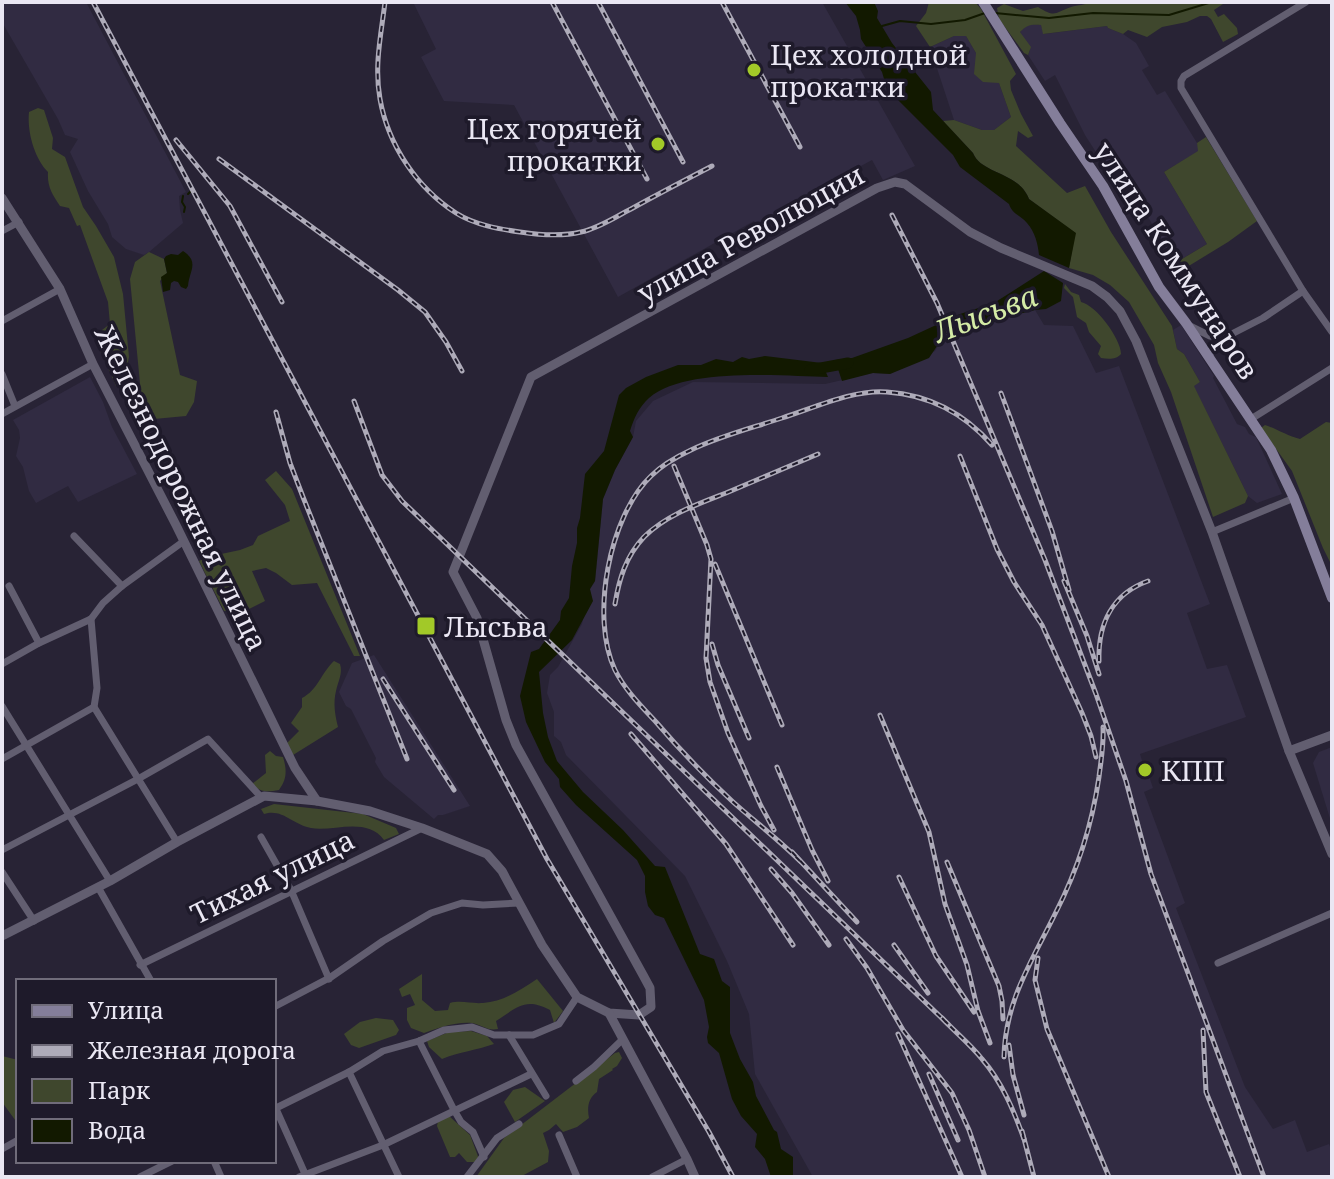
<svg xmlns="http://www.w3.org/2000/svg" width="1334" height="1179" font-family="'Noto Serif',serif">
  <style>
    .built { fill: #312b42 }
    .green { fill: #3f472d }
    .water { fill: #121900 }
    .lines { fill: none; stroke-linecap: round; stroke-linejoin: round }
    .stream { stroke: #121900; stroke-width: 2 }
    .river { stroke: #121900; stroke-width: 11 }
    .minor { stroke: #625e70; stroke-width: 7 }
    .tertiary { stroke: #625e70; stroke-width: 9 }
    .secondary { stroke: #847e9a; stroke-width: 10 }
    .rail-casing { stroke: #aeabb9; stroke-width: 5 }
    .rail { stroke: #1e1a2a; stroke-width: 2; stroke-dasharray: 6; stroke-linecap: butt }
    .poi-dot { fill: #a2c928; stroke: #1e1a2a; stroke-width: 3 }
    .labels { text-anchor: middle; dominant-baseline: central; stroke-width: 7; stroke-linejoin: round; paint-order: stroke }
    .poi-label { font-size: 28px; fill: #eae7f3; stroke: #1e1a2a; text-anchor: start }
    .street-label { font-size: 28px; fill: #eae7f3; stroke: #1e1a2a }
    .water-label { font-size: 30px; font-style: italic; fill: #d4eba6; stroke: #1e1a2a }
  </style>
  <rect width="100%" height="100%" fill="#282335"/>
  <!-- built -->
  <g class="built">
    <polygon points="2,2 86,2 186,192 179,196 180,210 183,223 149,252 144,255 126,249 112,237 108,224 88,191 70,152 78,139 65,135 58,119 2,22"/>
    <polygon points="413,2 822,2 915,166 883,180 872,160 774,213 774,220 759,229 754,221 618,297 514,105 444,101 421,57 436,49"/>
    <polygon points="1032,24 1041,25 1044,34 1107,26 1108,28 1123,34 1136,43 1149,66 1142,70 1143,72 1157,95 1165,91 1197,143 1199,151 1164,172 1207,244 1175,263 1145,212 1137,216 1085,135 1055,75 1045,81 1028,55 1030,50 1020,32 1026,26"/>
    <polygon points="954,36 966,36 976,53 999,83 1011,117 994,130 982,130 954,120 930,47"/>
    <polygon points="1035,310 1044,325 1073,326 1096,373 1119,366 1210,604 1187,613 1207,669 1227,665 1246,717 1140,754 1144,767 1148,765 1150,772 1148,773 1153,788 1144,792 1185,903 1176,908 1245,1087 1273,1129 1295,1120 1307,1152 1329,1144 1332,1152 1332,1177 813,1177 755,1074 749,1014 727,961 685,876 566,755 561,742 554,736 554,712 547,693 550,675 558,667 582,624 590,589 595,581 603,499 615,470 633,437 636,421 653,401 693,382 825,384 873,373 890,374 935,351 945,334 954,331 959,336 1006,317"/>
    <polygon points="1181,325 1214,376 1213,378 1237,424 1245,427 1249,434 1256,437 1282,494 1257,503 1248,496 1193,385 1200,382 1184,354 1177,349 1173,330"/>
    <polygon points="90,377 103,402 112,427 137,474 78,502 68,486 36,503 29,491 23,467 16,456 20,438 19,430 13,420"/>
    <polygon points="374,655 470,806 443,815 438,815 434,819 384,777 375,762 376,758 351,709 346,706 339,692 352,663"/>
    <polygon points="1332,747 1332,825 1313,763 1319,752"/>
  </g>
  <!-- green -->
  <g class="green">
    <path d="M929,2h46l6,7 35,65 -6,7 1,9 10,24 12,22 -5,2 -10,-7 -2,15 51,47 18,-7 26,46 61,94 5,23 7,5 16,28 -6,4 54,110 -3,7 -32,14 -42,-125 -13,-29 -4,-18 -25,-43 -19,-17 -17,-10 -24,-7 6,-35 -46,-34c-10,-27 -48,-25 -56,-46l-30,-32 11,-1 28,10h12l17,-13 -12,-34 -16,-1 -9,-8 2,-21 -10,-17h-12l-24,11 -14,-21 10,-13z"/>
    <path d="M1093,2h61l9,2 13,-2h50l-12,8 4,7 6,-3 13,14 1,6 -15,8 -12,-23 -4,-3h-7l-13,6 -25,5 -15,10 -19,-7 -5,4 -15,-6 -1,-2 -64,8 -2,-9c-10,-1 -14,0 -21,7l11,15 -3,8 -4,-2 -25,-34 -2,-11 7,-4 19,7 15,-4c18,11 16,6 33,0 7,-2 14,-2 22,-5z"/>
    <path d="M38,108l6,2 9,28 -1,11 13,8 18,50 13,19 18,31 9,37 6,63 -5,23 -8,6 -22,-50 16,-12 -2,-22 -28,-77 -3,1 -8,-18 -9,-2c-8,-12 -13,-20 -12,-34 -14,-14 -21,-41 -19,-60z"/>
    <polygon points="1206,137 1257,221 1228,242 1174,275 1167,268 1207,244 1164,172 1198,151 1197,143"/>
    <polygon points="149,252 164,259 167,273 160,281 180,375 197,381 194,402 186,416 154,419 145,413 141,394 130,279 135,262"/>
    <path d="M1065,284l6,8 8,3 2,7c15,3 40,37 40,52 -5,6 -13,5 -20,4l-3,-4 3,-8 -12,-14 -3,-9 -9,-6 -4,-20 -9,-9z"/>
    <path d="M1326,422l6,1v143l-9,-18 -31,-77 -31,-43 4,-3c12,4 22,11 35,14z"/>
    <polygon points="276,471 292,489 360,656 354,656 317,583 292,585 276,573 266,568 252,571 265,601 243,612 224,611 199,561 207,557 240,550 253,545 258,536 290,521 285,505 265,480"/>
    <path d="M334,661l6,3c3,10 -2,17 -4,27 -3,12 -1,24 2,36l-45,28 -6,-12 12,-12 -8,-8 11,-16v-9c16,-8 19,-25 32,-37z"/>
    <path d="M270,751l6,5 7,1c4,13 4,22 -4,33 -12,2 -17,3 -27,-6l14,-11 -1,-18z"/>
    <path d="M274,804l89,10 33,14 3,6 -15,6c-17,-24 -51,-8 -73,-12 -19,-4 -29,-20 -47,-14l-3,-5z"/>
    <path d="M422,974v26l13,11 13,-1 2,-7c12,-3 21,1 33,0 20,-1 37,-13 54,-24l26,32 -9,12 -4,-13c-25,-13 -32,-3 -54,11l2,8c-11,2 -16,-4 -26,-6 -13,-2 -36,5 -48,10l-13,-5 -4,-8v-12l8,-3 -5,-11 -8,3 -3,-8z"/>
    <polygon points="376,1018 393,1020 399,1030 396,1035 359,1048 351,1045 344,1034 360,1022"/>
    <path d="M471,1031l16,5 7,8c-17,6 -35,8 -52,15l-13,-12 -2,-6 22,-9z"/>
    <path d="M619,1052l3,6 -5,8 -5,3 1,1 -14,9 -2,13c-9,6 -10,16 -8,26l-12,9 -14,5 -7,-8 -7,6 -6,3 6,18 -1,11 -28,15h-44l28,-39 111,-85z"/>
    <polygon points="2,1056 18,1060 18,1124 2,1102"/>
    <polygon points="525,1087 545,1101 515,1122 504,1102 513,1090"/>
    <polygon points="449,1116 470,1135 479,1159 474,1162 467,1162 459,1153 455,1157 450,1157 437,1126 438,1121"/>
  </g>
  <!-- water -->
  <g class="water">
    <path d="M845,2h29l4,9 -1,7 15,25 39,49 2,18 40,43c8,21 46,19 56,46l47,34 -7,35 -30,-13c-1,-11 -4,-23 -12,-32 -7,-8 -15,-9 -18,-19l-49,-37 -7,-12 -66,-66 -5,-17 -21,-33 -1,-9 -4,-14z"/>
    <path d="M183,251c17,11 6,20 5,35l-2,3 -5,-2 -3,-5 -4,-1 -3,2 -1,7 -7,2 -2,-15 6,-4 -3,-14 2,-3 5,-2 7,1z"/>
    <polygon points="1044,271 1063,283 1061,301 1046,309 1035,310 1006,317 959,337 954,331 945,334 929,358 890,374 873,373 842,381 835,360 852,358 908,338 960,314 994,303"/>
    <path d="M765,356l57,7 6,14c-47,-1 -143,-10 -179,21 -10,9 -15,20 -19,33l3,6 -18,33 -12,29 -8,82 -5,8 3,12 -21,39 -33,32 4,41 5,24 9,24 26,31 40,38 32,36 10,1 35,87 14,5 8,22 8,6v46l10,26 13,23 3,14 18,34 3,2 4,17 12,8v20h-22l-6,-18 -10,-12 2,-13 -16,-18 -9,-17 -13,-46 -11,-10 -1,-6 2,-10 -5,-27 -40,-82 -9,-3 -7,-9 -3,-14v-16l-8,-16 -61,-55 -16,-18 -1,-8 -14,-17 -19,-40 -6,-26 11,-44 8,-3 21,-29 1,-9 8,-13 3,-32 5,-23v-15l3,-10 5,-44 19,-23 15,-56 7,-7 20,-11 32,-12h23l15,-6 17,3 9,-5 7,2z"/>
  </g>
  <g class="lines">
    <!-- stream -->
    <g class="stream">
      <polyline points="995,13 1049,18 1093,13 1169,15 1212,2"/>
      <polyline points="882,26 900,21 931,24 965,20 985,13"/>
      <polyline points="188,194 190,192"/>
      <polyline points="183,196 182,202 185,207 184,212"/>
    </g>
    <!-- river -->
    <polyline class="river" points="810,370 848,363"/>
    <!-- minor -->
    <g class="minor">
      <polyline points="1306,2 1184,76 1181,81 1181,88 1303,291 1332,332"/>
      <polyline points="2,231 19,222"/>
      <polyline points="2,321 60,289"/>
      <polyline points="1190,326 1210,336 1223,337"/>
      <polyline points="1209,358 1212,347 1216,342 1263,318 1303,291"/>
      <polyline points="2,374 15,406"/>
      <polyline points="2,414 93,364"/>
      <polyline points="1251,419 1332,368"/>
      <polyline points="1212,532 1294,498"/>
      <polyline points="74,536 122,586"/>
      <polyline points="9,586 39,643"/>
      <polyline points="91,619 97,688 94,707 177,842"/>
      <polyline points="2,664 39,643 91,619 103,603 122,586 184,541"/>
      <polyline points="2,706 110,881"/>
      <polyline points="2,759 94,707"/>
      <polyline points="261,837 291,890 329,979"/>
      <polyline points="2,850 138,779 208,739 261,797"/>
      <polyline points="2,872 34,921"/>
      <polyline points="98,887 151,981"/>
      <polyline points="1218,963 1332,913"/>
      <polyline points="140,965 422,828"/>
      <polyline points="274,1007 331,977 383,941 431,913 462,903 483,905 519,903"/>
      <polyline points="509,1035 546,1096"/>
      <polyline points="419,1041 454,1110 461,1122 473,1132 484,1157"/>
      <polyline points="349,1072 399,1177"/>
      <polyline points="576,1081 594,1067 623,1039"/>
      <polyline points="274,1109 349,1072 383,1051 419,1041 444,1030 472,1027 494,1035 533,1035 559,1024 577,997"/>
      <polyline points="276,1109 306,1176"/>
      <polyline points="559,1135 577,1177"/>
      <polyline points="2,1149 18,1140"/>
      <polyline points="214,1161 221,1177"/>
      <polyline points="140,1177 172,1161"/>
      <polyline points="299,1177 383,1145 531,1074"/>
      <polyline points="467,1177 497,1138 519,1124"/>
      <polyline points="652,1177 687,1159"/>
    </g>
    <!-- tertiary -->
    <g class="tertiary">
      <polyline points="2,198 60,289 93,364 176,525 295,768 317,801"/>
      <polyline points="1289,751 1332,735"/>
      <polyline points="2,936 110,881 177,842 264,796 317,801 370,811 422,828 487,854 502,871 542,945 577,997 609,1013 639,1015 651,1007 650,988 643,975 516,745 506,720 477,618 453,572 531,377 877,188 895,182 905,184 970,232 1001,248 1092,286 1107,297 1120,311 1136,341 1212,532 1289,751 1332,854"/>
      <polyline points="609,1013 687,1159 695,1177"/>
    </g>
    <!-- secondary -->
    <polyline class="secondary" points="983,2 1060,123 1103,186 1159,287 1186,323 1271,450 1294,498 1332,598"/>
    <defs>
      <g id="rail">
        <polyline points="93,2 547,859 709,1132 733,1177"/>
        <path d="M385,2c-4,33 -11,64 -5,97 8,46 37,89 76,114 19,12 43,16 64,19 20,3 41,5 61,0 18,-4 34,-15 50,-23 27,-15 54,-29 81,-43"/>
        <polyline points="552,2 647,179"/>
        <polyline points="598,2 683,162"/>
        <polyline points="722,2 800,147"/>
        <polyline points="176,140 230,206 282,302"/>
        <polyline points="219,159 398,290 425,312 446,342 462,371"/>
        <polyline points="892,215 937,303 1045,560 1096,694 1126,781 1151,874 1264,1177"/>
        <polyline points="1001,393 1052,531 1069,590"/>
        <polyline points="354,401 382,475 402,501 948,1024"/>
        <polyline points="276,412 290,463 303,497 407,759"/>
        <polyline points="960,456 997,549 1014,582 1042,625 1082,713 1091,736 1096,757"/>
        <polyline points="674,466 707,545 711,559 706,658 710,682 728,733 761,806 774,830"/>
        <polyline points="715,564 782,725"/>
        <polyline points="1064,581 1087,636 1099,674"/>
        <path d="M615,604c4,-25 11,-48 29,-67 22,-22 54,-33 82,-44 31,-13 61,-26 92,-39"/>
        <polyline points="712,644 718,665 749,738"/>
        <path d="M1099,661c-1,-37 13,-67 49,-80"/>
        <polyline points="383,679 454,790"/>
        <polyline points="880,715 929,832 945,904 967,965 978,1011 990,1043"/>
        <polyline points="631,734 726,844 793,945"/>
        <polyline points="777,767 812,850 828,881"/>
        <polyline points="792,852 857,922"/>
        <path d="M800,861c-22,-22 -46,-40 -68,-60 -27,-25 -52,-51 -76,-79 -15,-16 -31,-32 -41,-52 -25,-52 -6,-154 36,-194 11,-11 25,-19 40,-26 29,-14 61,-22 91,-32 32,-10 72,-29 105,-26 42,3 78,22 105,53"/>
        <polyline points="947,862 999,986 1002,1001 1003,1019"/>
        <polyline points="771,869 792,893 829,945"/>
        <polyline points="899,877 936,956 974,1012"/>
        <polyline points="846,939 867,968 903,1030 952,1093 969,1130 985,1177"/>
        <polyline points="894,945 928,993"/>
        <polyline points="1038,958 1035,980 1047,1029 1109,1177"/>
        <path d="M942,1018c13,14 28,26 40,41 20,23 32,52 42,80"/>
        <polyline points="1203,1030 1206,1092 1240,1177"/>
        <polyline points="898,1034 962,1177"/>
        <polyline points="1009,1045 1013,1075 1024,1115"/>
        <path d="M1004,1057c1,-56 28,-96 52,-145 22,-43 36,-87 43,-135 2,-17 5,-33 4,-50"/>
        <polyline points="929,1074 958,1140"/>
        <polyline points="1022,1131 1034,1177"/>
      </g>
    </defs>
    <!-- rail casing -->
    <use href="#rail" class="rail-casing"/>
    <!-- rail -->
    <use href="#rail" class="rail"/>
  </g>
  <!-- markers -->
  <g class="poi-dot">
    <circle cx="754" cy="70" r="8"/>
    <circle cx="658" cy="144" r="8"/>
    <rect x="416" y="616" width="20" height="20" rx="4"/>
    <circle cx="1145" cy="770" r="8"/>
  </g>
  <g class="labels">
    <!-- poi labels -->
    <g class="poi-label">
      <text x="770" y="54">Цех холодной<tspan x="770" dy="32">прокатки</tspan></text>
      <text x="642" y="128" text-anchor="end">Цех горячей<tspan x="642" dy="32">прокатки</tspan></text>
      <text x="444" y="626">Лысьва</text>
      <text x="1161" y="770">КПП</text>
    </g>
    <!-- street labels -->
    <g class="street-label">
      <text transform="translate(750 233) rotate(-29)">улица Революции</text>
      <text transform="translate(1177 260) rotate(57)">улица Коммунаров</text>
      <text transform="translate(182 488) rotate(64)">Железнодорожная улица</text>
      <text transform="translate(272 876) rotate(-26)">Тихая улица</text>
    </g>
    <!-- water labels -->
    <g class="water-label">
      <text transform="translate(985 313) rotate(-21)">Лысьва</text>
    </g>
  </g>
  <!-- border -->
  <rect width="1334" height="1179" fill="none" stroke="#eae7f3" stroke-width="8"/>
  <!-- legend -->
  <rect x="16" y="979" width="260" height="184" fill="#1e1a2a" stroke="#706c7a" stroke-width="2"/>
  <rect x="32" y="1005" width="40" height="12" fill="#847e9a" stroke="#706c7a" stroke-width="2"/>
  <text x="88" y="1019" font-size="24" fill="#eae7f3">Улица</text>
  <rect x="32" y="1045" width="40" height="12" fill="#aeabb9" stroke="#706c7a" stroke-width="2"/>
  <text x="88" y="1059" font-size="24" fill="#eae7f3">Железная дорога</text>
  <rect x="32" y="1079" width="40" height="24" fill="#3f472d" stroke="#706c7a" stroke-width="2"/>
  <text x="88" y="1099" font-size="24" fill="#eae7f3">Парк</text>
  <rect x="32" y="1119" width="40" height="24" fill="#121900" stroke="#706c7a" stroke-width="2"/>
  <text x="88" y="1139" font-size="24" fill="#eae7f3">Вода</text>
</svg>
